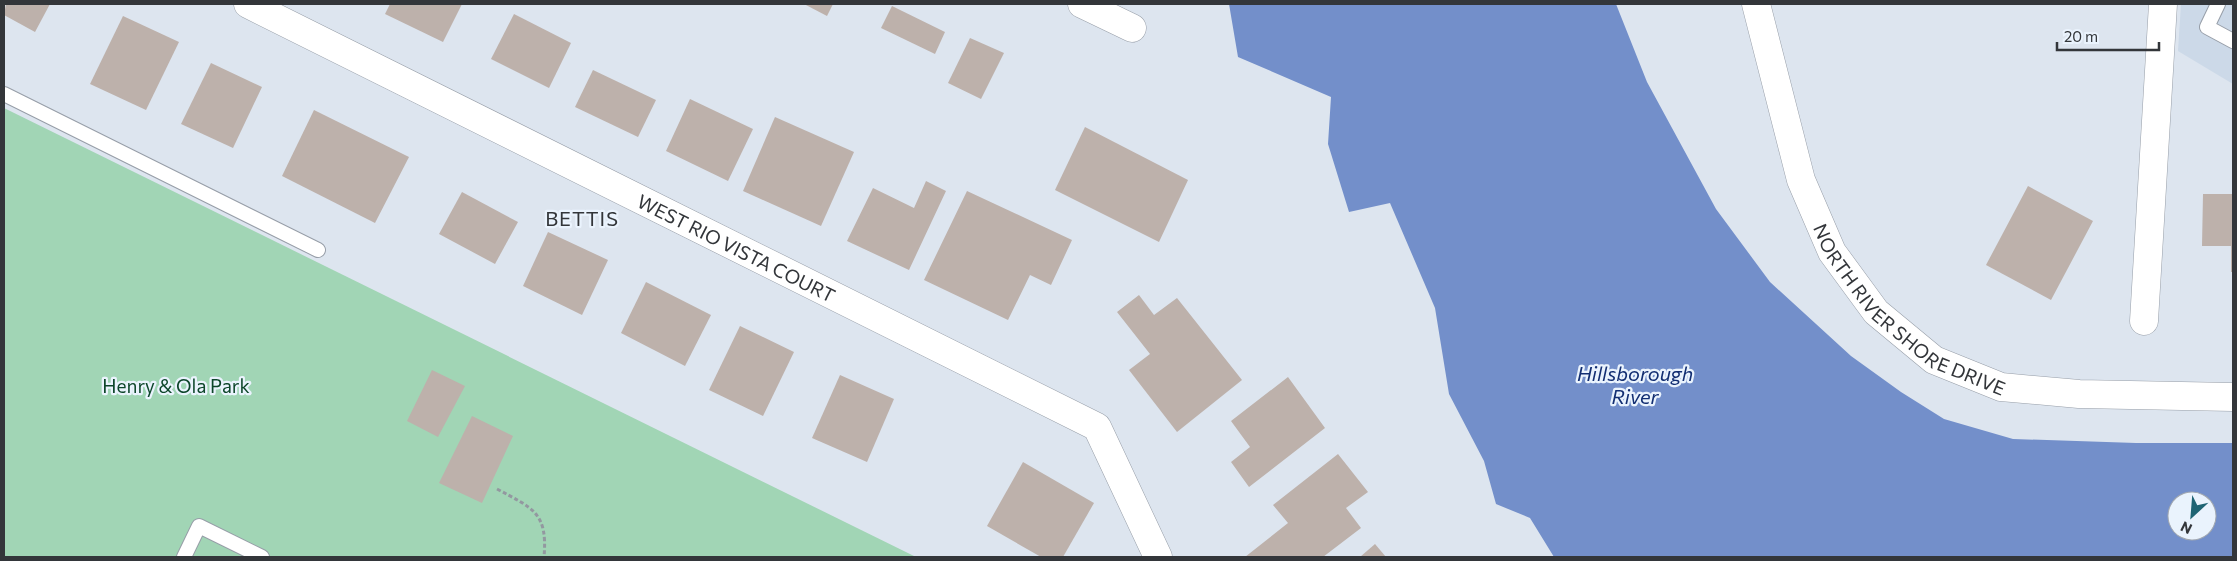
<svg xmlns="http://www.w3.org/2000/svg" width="2237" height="561" font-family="Commissioner,sans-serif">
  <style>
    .built { fill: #ccd9e8 }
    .green { fill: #a1d5b5 }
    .water { fill: #738fca; fill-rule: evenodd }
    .building { fill: #bdb1ab }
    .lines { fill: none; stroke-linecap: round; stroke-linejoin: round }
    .service-casing { stroke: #979ea8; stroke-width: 16 }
    .minor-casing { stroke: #979ea8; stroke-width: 29 }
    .path { stroke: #9398a0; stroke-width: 3; stroke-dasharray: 4 2.5; stroke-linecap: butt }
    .service { stroke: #fff; stroke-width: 14 }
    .minor { stroke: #fff; stroke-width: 28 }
    .labels { text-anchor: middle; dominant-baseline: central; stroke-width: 4.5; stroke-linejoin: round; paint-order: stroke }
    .street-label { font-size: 19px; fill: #33363a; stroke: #eaf3fd }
    .park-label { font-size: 19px; fill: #0d462a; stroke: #eaf3fd }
    .neighbourhood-label { font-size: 20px; letter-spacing: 1px; fill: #33363a; stroke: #eaf3fd }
    .water-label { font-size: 20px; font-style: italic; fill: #122e72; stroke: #eaf3fd }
  </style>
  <rect width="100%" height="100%" fill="#dde5ef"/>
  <!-- built -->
  <polygon class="built" points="2181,4 2233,4 2233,84 2178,51"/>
  <!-- green -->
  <polygon class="green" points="4,108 916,557 4,557"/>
  <!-- water -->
  <path class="water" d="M1229,4h387l31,78 69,127 54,73 81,74 50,36 43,27 69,20 123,4h97v114h-679l-24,-39 -34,-14 -12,-43 -35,-67 -14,-86 -45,-105 -41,9 -21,-68 3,-47 -93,-40zM2177,501h30v30h-30z"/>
  <!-- building -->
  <g class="building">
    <polygon points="6,4 50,4 35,32 4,15"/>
    <polygon points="390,4 462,4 443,42 385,14"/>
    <polygon points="804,4 833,4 827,16"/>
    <polygon points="892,6 945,32 935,54 881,28"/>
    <polygon points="514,14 571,43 549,88 491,59"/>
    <polygon points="123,16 179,42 146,110 90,84"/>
    <polygon points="970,38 1004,53 981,99 948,83"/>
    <polygon points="211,63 262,87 233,148 181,124"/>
    <polygon points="593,70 656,100 638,137 575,107"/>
    <polygon points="690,99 753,129 728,181 666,151"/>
    <polygon points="314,110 409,157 375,223 282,176"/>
    <polygon points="775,117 854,152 821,226 743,191"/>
    <polygon points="1085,127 1188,180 1159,242 1055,190"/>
    <polygon points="926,181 946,191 909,270 847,241 873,188 914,208"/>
    <polygon points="2028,186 2093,221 2051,300 1986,265"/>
    <polygon points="967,191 1072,240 1051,285 1030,275 1008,320 924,280"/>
    <polygon points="462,192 518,222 495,264 439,234"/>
    <polygon points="2203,194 2233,194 2233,272 2231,272 2231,246 2202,246"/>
    <polygon points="548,232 608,260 582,315 523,286"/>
    <polygon points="646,282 711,315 685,366 621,333"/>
    <polygon points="1139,295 1154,315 1177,298 1242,380 1177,432 1129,370 1150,354 1117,312"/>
    <polygon points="740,326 794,352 763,416 709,390"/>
    <polygon points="432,370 465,386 438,437 407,421"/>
    <polygon points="840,375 894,399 867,462 812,438"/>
    <polygon points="1288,377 1325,428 1249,487 1231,462 1250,447 1231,421"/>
    <polygon points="472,416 513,436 482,503 439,483"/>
    <polygon points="1338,454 1368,492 1346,508 1361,528 1323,557 1245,557 1288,523 1273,505"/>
    <polygon points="1023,462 1094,503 1063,557 1041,557 987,526"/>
    <polygon points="1375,544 1386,557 1360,557"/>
  </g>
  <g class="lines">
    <defs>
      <g id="service">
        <polyline points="2218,4 2207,27 2233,41"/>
        <polyline points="4,94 318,250"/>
        <polyline points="184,557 199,526 262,557"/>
      </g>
      <g id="minor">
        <path id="s1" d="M248,4l849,423 61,130"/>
        <polyline points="1082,4 1132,28"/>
        <path id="s2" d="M1756,4l45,176 31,72 44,60 58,48 67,27 78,7 154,3"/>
        <polyline points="2144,321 2163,4"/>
      </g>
    </defs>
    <!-- service casing -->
    <use href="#service" class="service-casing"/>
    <!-- minor casing -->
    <use href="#minor" class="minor-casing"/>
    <!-- path -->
    <path class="path" d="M497,489c35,19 51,23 47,68"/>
    <!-- service -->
    <use href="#service" class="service"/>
    <!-- minor -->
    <use href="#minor" class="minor"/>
  </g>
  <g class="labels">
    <!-- street labels -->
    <g class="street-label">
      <text stroke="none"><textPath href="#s1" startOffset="546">WEST RIO VISTA COURT</textPath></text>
      <text stroke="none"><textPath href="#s2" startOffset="358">NORTH RIVER SHORE DRIVE</textPath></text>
    </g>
    <!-- park labels -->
    <g class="park-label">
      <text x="176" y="385">Henry &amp; Ola Park</text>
    </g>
    <!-- neighbourhood labels -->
    <g class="neighbourhood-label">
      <text x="582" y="218">BETTIS</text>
    </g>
    <!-- water labels -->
    <g class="water-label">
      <text x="1635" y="373">Hillsborough<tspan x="1635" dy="23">River</tspan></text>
    </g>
  </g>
  <!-- border -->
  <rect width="2237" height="561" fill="none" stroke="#33363a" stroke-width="10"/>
  <!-- north arrow -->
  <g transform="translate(2192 516) rotate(206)"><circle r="24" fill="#eaf3fd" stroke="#a1a7af"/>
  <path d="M0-4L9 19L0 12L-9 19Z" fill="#1e6474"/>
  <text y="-8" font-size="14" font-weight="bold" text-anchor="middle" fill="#33363a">N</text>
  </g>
  <!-- scale -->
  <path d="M2057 42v8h102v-8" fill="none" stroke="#33363a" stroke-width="2.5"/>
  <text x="2064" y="42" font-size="15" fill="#33363a" stroke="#eaf3fd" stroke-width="4" paint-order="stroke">20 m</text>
</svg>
